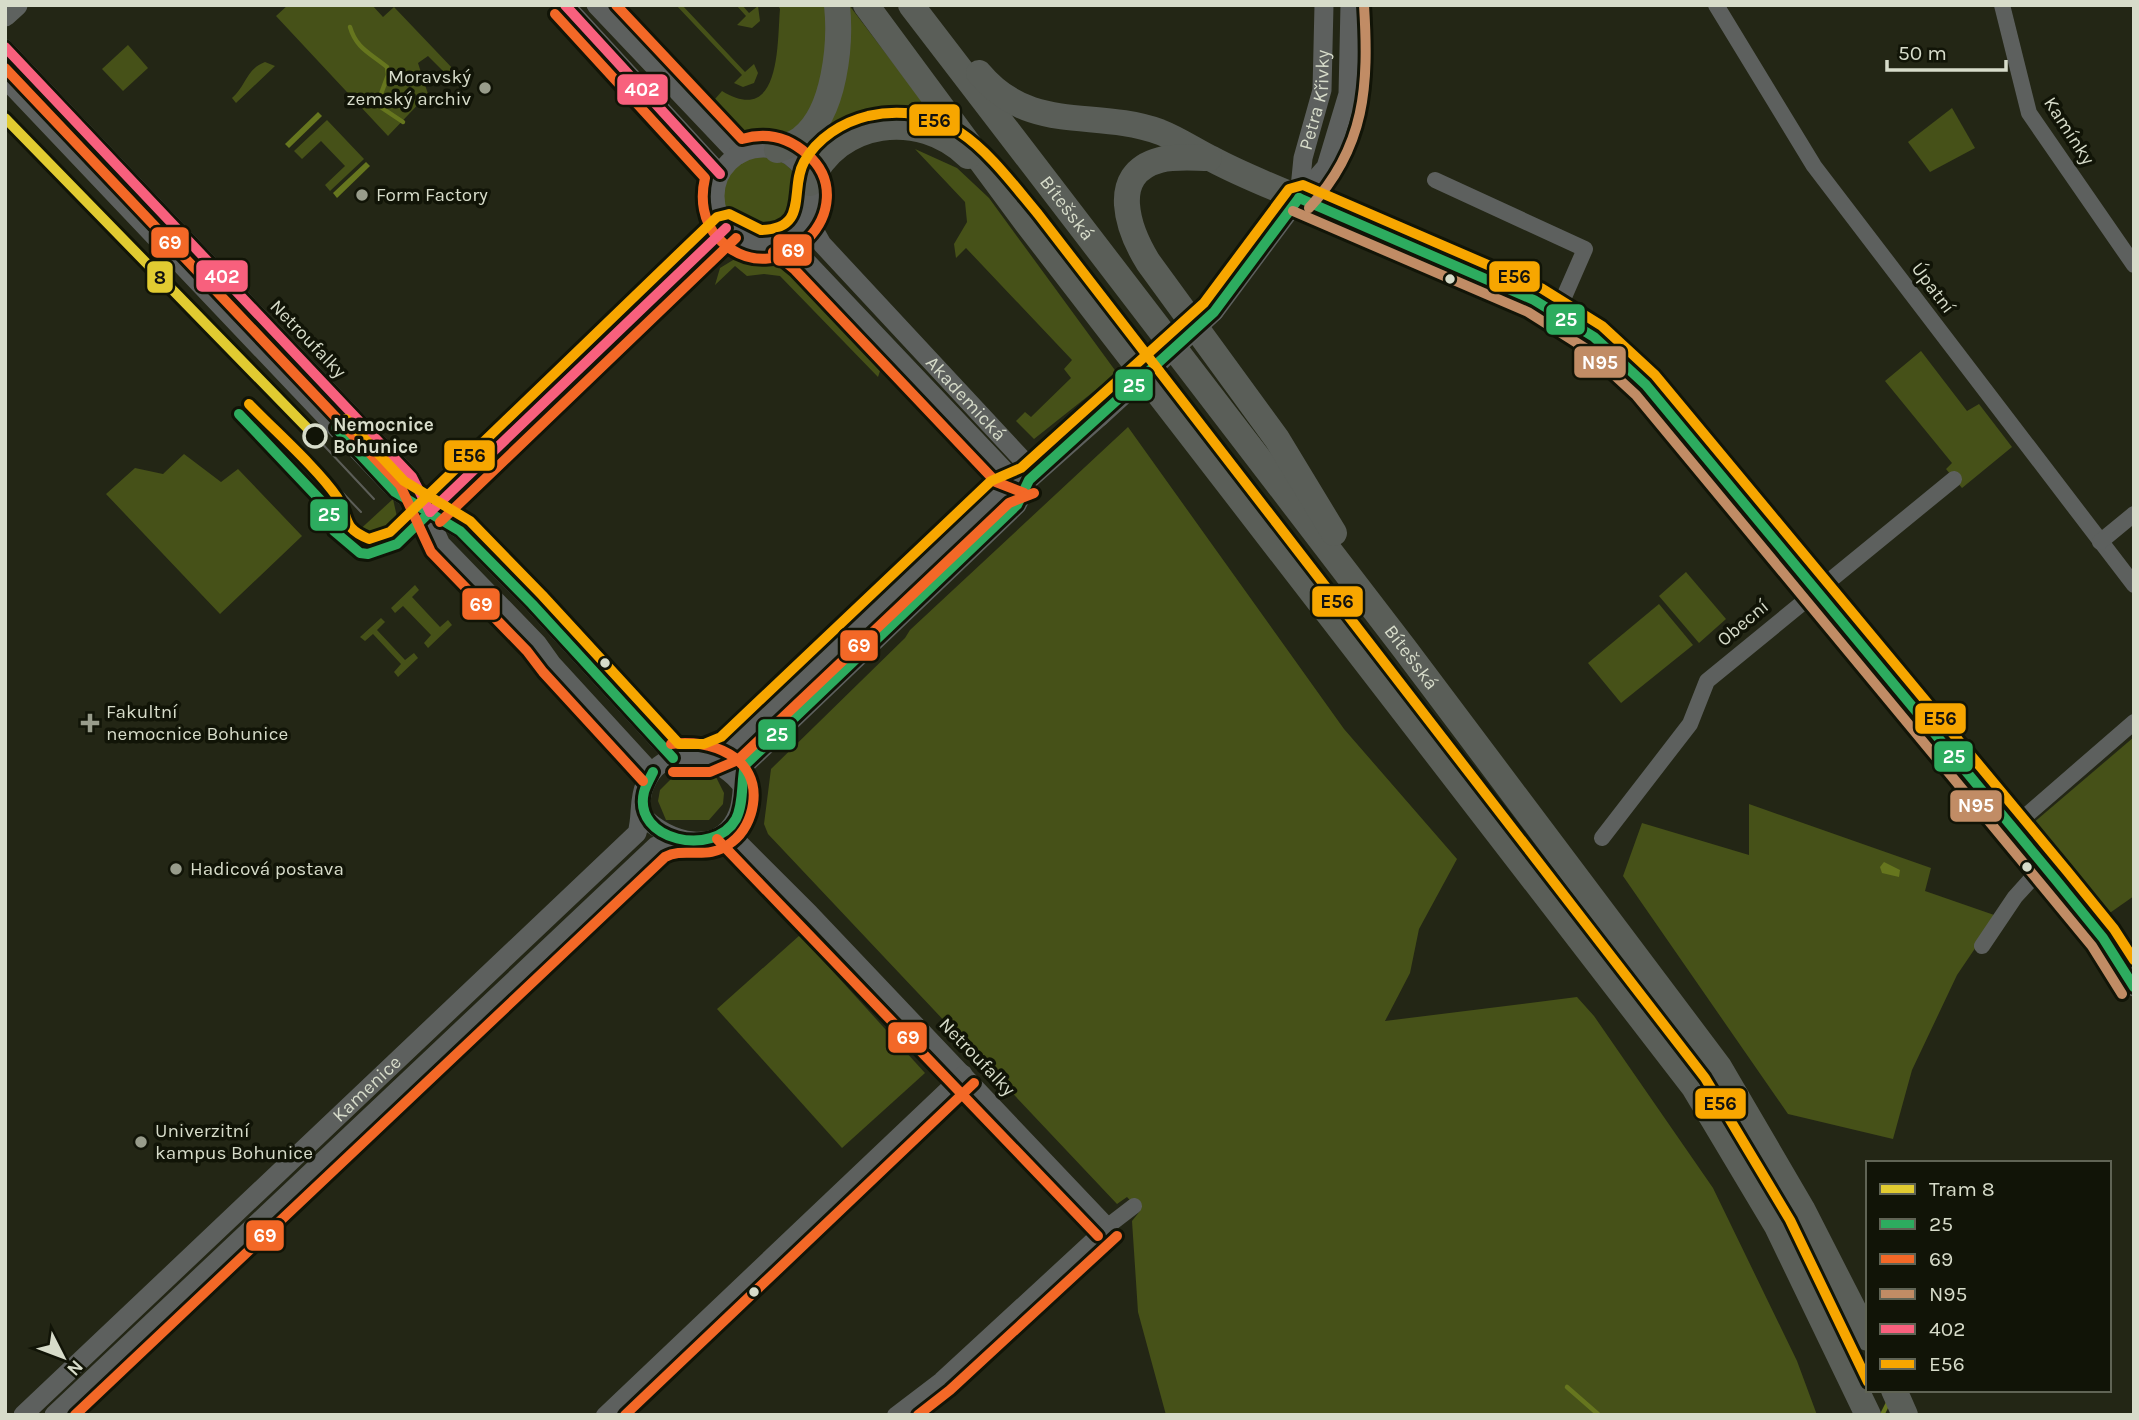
<svg xmlns="http://www.w3.org/2000/svg" width="2139" height="1420" font-family="Karla,sans-serif">
  <style>
    .green { fill: #465118 }
    .water { fill: #66761e }
    .lines { fill: none; stroke-linecap: round; stroke-linejoin: round }
    .stream { stroke: #66761e; stroke-width: 4.5 }
    .minor-tunnel { stroke: #3e4130; stroke-width: 16; stroke-dasharray: 16 8; stroke-linecap: butt }
    .minor { stroke: #5d605e; stroke-width: 16 }
    .tertiary { stroke: #5d605e; stroke-width: 19 }
    .secondary { stroke: #5e625f; stroke-width: 23 }
    .trunk { stroke: #5a5e58; stroke-width: 26 }
    .tram { stroke: #5c5e58; stroke-width: 2 }
    .tertiary-bridge { stroke: #5d605e; stroke-width: 19 }
    .bus-1-casing { stroke: #111407; stroke-width: 16 }
    .bus-2-casing { stroke: #111407; stroke-width: 16 }
    .bus-3-casing { stroke: #111407; stroke-width: 16 }
    .bus-4-casing { stroke: #111407; stroke-width: 16 }
    .bus-5-casing { stroke: #111407; stroke-width: 16 }
    .bus-1 { stroke: #2dac5f; stroke-width: 10 }
    .bus-2 { stroke: #f36827; stroke-width: 10 }
    .bus-3 { stroke: #c18c65; stroke-width: 10 }
    .bus-4 { stroke: #f8607d; stroke-width: 10 }
    .bus-5 { stroke: #f7a600; stroke-width: 10 }
    .tram-1-casing { stroke: #111407; stroke-width: 16 }
    .tram-1 { stroke: #e1cb31; stroke-width: 10 }
    .poi-dot { fill: #989c8b; stroke: #111407; stroke-width: 2.5 }
    .bus-dot { fill: #d7dcca; stroke: #111407; stroke-width: 2.5 }
    .stop-dot { fill: #111407; stroke: #d7dcca; stroke-width: 3.5 }
    .labels { text-anchor: middle; dominant-baseline: central; stroke-width: 7; stroke-linejoin: round; paint-order: stroke }
    .poi-label { font-size: 19px; fill: #d7dcca; stroke: #111407; text-anchor: start }
    .street-label { font-size: 19px; fill: #d7dcca; stroke: #111407 }
    .stop-label { font-size: 19px; font-weight: bold; fill: #d7dcca; stroke: #111407; text-anchor: start }
    .line-badge { stroke: #111407; stroke-width: 2.5 }
    .badge-label { font-size: 19px; text-anchor: middle; font-weight: bold; fill: #fff }
    .pale-badge-label { font-size: 19px; text-anchor: middle; font-weight: bold; fill: #111 }
  </style>
  <rect width="100%" height="100%" fill="#232615"/>
  <!-- green -->
  <g class="green">
    <polygon points="288,5 372,5 383,17 394,7 455,71 449,77 428,56 418,63 428,94 388,136 276,16"/>
    <path d="M613,5h12l90,94 7,-8c59,36 55,-47 58,-82l-2,-4h47c2,39 6,120 -41,136 -6,3 -15,0 -21,-1 -18,0 -25,-1 -40,-11l4,-5z"/>
    <polygon points="676,5 682,5 745,72 754,64 758,73 754,83 743,87 734,83 742,75"/>
    <polygon points="736,5 742,5 749,13 758,6 760,21 752,28 737,25 746,16"/>
    <polygon points="849,5 941,126 890,119 808,165 793,149 812,141"/>
    <polygon points="128,45 148,68 123,91 102,69"/>
    <path d="M265,62l10,4 -39,37 -4,-5c14,-12 14,-29 33,-36z"/>
    <polygon points="1952,108 1975,148 1930,172 1908,142"/>
    <polygon points="327,120 364,159 330,191 325,185 345,166 321,141 302,159 294,151"/>
    <polygon points="915,149 957,168 989,198 1117,373 1034,439 1016,421 1025,412 1031,417 1071,378 1064,369 1072,360 966,248 956,258 954,244 967,222 965,202"/>
    <circle cx="762" cy="197" r="40"/>
    <polygon points="738,257 780,261 791,266 884,359 878,377 780,276 764,274 747,276 735,266 715,285 720,268"/>
    <polygon points="1921,351 1967,411 1979,404 2012,447 1962,488 1946,469 1952,463 1885,381"/>
    <polygon points="1128,427 1344,729 1457,859 1419,929 1410,973 1385,1021 1577,997 1594,1016 1713,1188 1797,1361 1817,1415 1166,1415 1138,1312 1132,1221 1140,1211 1127,1197 1117,1204 768,834 764,824 771,769 905,638 910,630"/>
    <polygon points="184,454 221,482 238,469 302,536 220,614 106,494 135,468 163,474"/>
    <path d="M393,499l4,18c-5,20 -25,32 -43,18z"/>
    <polygon points="1686,572 1726,619 1699,643 1659,596"/>
    <polygon points="415,585 419,590 412,597 440,627 448,620 452,625 428,648 424,643 431,635 403,606 395,613 391,608"/>
    <polygon points="1659,604 1693,645 1621,703 1588,663"/>
    <polygon points="381,618 385,622 377,630 405,660 414,653 418,658 398,677 394,672 401,664 373,634 365,641 360,637"/>
    <polygon points="2134,737 2134,896 2104,917 2032,824"/>
    <polygon points="685,773 715,775 724,793 723,804 709,820 666,820 658,801 660,790 675,775"/>
    <polygon points="1749,804 1931,868 1925,891 1997,916 1957,975 1912,1070 1893,1139 1788,1114 1623,876 1642,823 1749,855"/>
    <polygon points="800,935 925,1073 842,1148 717,1009"/>
  </g>
  <!-- water -->
  <g class="water">
    <polygon points="318,112 322,116 289,148 285,144"/>
    <polygon points="366,162 370,166 337,198 333,193"/>
    <polygon points="1884,862 1900,870 1899,877 1882,873 1880,867"/>
  </g>
  <g class="lines">
    <!-- stream -->
    <g class="stream">
      <path d="M350,27c6,21 20,26 37,40l1,8 -10,27 4,6 21,14"/>
      <polyline points="1567,1387 1599,1415"/>
      <polyline points="1882,1415 1888,1403"/>
    </g>
    <!-- minor-tunnel -->
    <polyline class="minor-tunnel" points="477,466 574,375"/>
    <!-- minor -->
    <g class="minor">
      <polyline points="1716,5 1814,166 2134,585"/>
      <polyline points="2002,5 2029,113 2134,265"/>
      <polyline points="5,47 412,477 442,543 538,642 553,663 653,772"/>
      <polyline points="5,81 395,492 460,531 532,604 673,758"/>
      <polyline points="1435,180 1585,249 1557,313"/>
      <polyline points="574,375 726,228"/>
      <polyline points="430,512 477,466"/>
      <polyline points="2100,542 2134,514"/>
      <polyline points="2013,827 2134,722"/>
      <polyline points="727,829 811,913 1108,1226"/>
      <polyline points="1602,838 1690,724 1707,681 1954,479"/>
      <polyline points="1982,946 2015,897 2044,865"/>
      <polyline points="604,1415 964,1073"/>
      <polyline points="895,1415 941,1380 1108,1226 1134,1206"/>
    </g>
    <!-- tertiary -->
    <g class="tertiary">
      <polyline points="565,5 720,174"/>
      <polyline points="596,5 738,155"/>
      <circle cx="763" cy="196" r="48"/>
      <polyline points="1299,198 1534,300 1594,337 1646,385 2056,880 2103,938 2134,987"/>
      <path id="s1" d="M1299,198l4,-40 19,-68 2,-85"/>
      <path id="s2" d="M807,217l15,27 199,214 8,22"/>
      <polyline points="782,241 805,260 1006,472 1029,480"/>
      <polyline points="1214,312 1299,198 1326,167 1348,94 1350,5"/>
      <polyline points="707,758 729,749 1001,491 1029,480 1100,417"/>
      <path d="M642,815c25,27 79,43 96,-2 6,-15 3,-33 7,-48l272,-260 12,-25"/>
      <path id="s3" d="M23,1415l614,-582c5,-16 1,-33 8,-48 19,-45 70,-31 95,-2"/>
      <polyline points="54,1415 656,846 677,839"/>
    </g>
    <!-- secondary -->
    <polyline class="secondary" points="5,15 16,5"/>
    <!-- trunk -->
    <g class="trunk">
      <polyline points="866,5 1027,223 1694,1087 1777,1226 1868,1415"/>
      <path id="s4" d="M911,5l493,643 315,419 83,142 66,129"/>
      <path d="M979,73c52,62 114,35 181,59 18,7 34,18 52,27 28,15 58,27 87,39"/>
      <path d="M777,150c8,-4 18,-6 25,-12 33,-26 39,-94 35,-133"/>
      <path d="M1209,158c-15,0 -34,-2 -49,2 -53,14 -31,71 -12,102l129,177 57,94"/>
      <path d="M810,183c27,-64 110,-74 158,-27"/>
      <polyline points="1894,1390 1905,1415"/>
    </g>
    <!-- tram -->
    <g class="tram">
      <polyline points="315,436 374,499"/>
      <polyline points="301,449 361,512"/>
    </g>
    <!-- tertiary-bridge -->
    <polyline class="tertiary-bridge" points="1100,417 1214,312"/>
    <defs>
      <g id="bus-1">
        <polyline points="1299,198 1534,300 1594,337 1646,385 2056,880 2103,938 2134,987"/>
        <polyline points="239,414 326,506 334,531 360,553 368,554 397,544 430,512"/>
        <polyline points="336,428 395,492 460,531 532,604 673,758"/>
        <path d="M653,772c-3,6 -7,13 -9,20 -12,49 70,66 92,27 8,-16 5,-37 9,-54l272,-260 12,-25 185,-168 85,-114"/>
      </g>
      <g id="bus-2">
        <path d="M555,14l150,164c-5,21 -2,44 13,60 60,63 149,-32 89,-84 -19,-17 -41,-22 -65,-15l-126,-134"/>
        <polyline points="5,68 400,485 431,552 527,651 543,672 643,781"/>
        <polyline points="773,252 795,270 996,482 1024,493"/>
        <polyline points="440,522 736,238"/>
        <polyline points="673,772 710,772 738,760 1009,503 1034,493"/>
        <polyline points="717,839 1098,1236"/>
        <path d="M75,1415l590,-558c20,-11 43,5 67,-15 12,-9 19,-24 21,-38 7,-47 -43,-66 -82,-60"/>
        <polyline points="625,1415 974,1083"/>
        <polyline points="918,1415 950,1390 1117,1236"/>
      </g>
      <g id="bus-3">
        <path d="M1309,208c57,-61 60,-123 55,-203"/>
        <polyline points="1293,211 1528,312 1585,348 1636,395 2045,889 2092,946 2122,994"/>
      </g>
      <g id="bus-4">
        <polyline points="565,5 720,174"/>
        <polyline points="5,47 412,477 430,512"/>
        <polyline points="430,512 726,228"/>
      </g>
      <g id="bus-5">
        <path d="M249,404c26,27 68,64 88,93 14,21 3,30 32,42l21,-7 327,-315 12,-3 32,16c49,-1 28,-41 43,-68 13,-24 39,-40 64,-46 84,-18 123,42 170,98l667,864 85,142 78,162"/>
        <polyline points="346,419 404,481 470,521 542,595 679,744 704,744 721,737 991,481 1021,468 1204,303 1289,189 1303,185 1541,288 1602,326 1655,375 2067,871 2114,929 2134,960"/>
      </g>
    </defs>
    <!-- bus-1 casing -->
    <use href="#bus-1" class="bus-1-casing"/>
    <!-- bus-2 casing -->
    <use href="#bus-2" class="bus-2-casing"/>
    <!-- bus-3 casing -->
    <use href="#bus-3" class="bus-3-casing"/>
    <!-- bus-4 casing -->
    <use href="#bus-4" class="bus-4-casing"/>
    <!-- bus-5 casing -->
    <use href="#bus-5" class="bus-5-casing"/>
    <!-- bus-1 -->
    <use href="#bus-1" class="bus-1"/>
    <!-- bus-2 -->
    <use href="#bus-2" class="bus-2"/>
    <!-- bus-3 -->
    <use href="#bus-3" class="bus-3"/>
    <!-- bus-4 -->
    <use href="#bus-4" class="bus-4"/>
    <!-- bus-5 -->
    <use href="#bus-5" class="bus-5"/>
    <defs>
      <polyline id="tram-1" points="5,118 315,436"/>
    </defs>
    <!-- tram-1 casing -->
    <use href="#tram-1" class="tram-1-casing"/>
    <!-- tram-1 -->
    <use href="#tram-1" class="tram-1"/>
  </g>
  <!-- markers -->
  <g class="poi-dot">
    <circle cx="485" cy="88" r="7"/>
    <circle cx="362" cy="195" r="7"/>
    <path d="M86.5 712.5h7v7h7v7h-7v7h-7v-7h-7v-7h7z"/>
    <circle cx="176" cy="869" r="7"/>
    <circle cx="141" cy="1142" r="7"/>
  </g>
  <g class="bus-dot">
    <circle cx="1450" cy="279" r="6"/>
    <circle cx="605" cy="663" r="6"/>
    <circle cx="2027" cy="867" r="6"/>
    <circle cx="754" cy="1292" r="6"/>
  </g>
  <circle class="stop-dot" cx="315" cy="436" r="11"/>
  <g class="labels">
    <!-- poi labels -->
    <g class="poi-label">
      <text x="471" y="77" text-anchor="end">Moravský<tspan x="471" dy="22">zemský archiv</tspan></text>
      <text x="376" y="195">Form Factory</text>
      <text x="106" y="712">Fakultní<tspan x="106" dy="22">nemocnice Bohunice</tspan></text>
      <text x="190" y="869">Hadicová postava</text>
      <text x="155" y="1131">Univerzitní<tspan x="155" dy="22">kampus Bohunice</tspan></text>
    </g>
    <!-- street labels -->
    <g class="street-label">
      <text stroke="none"><textPath href="#s1" startOffset="100">Petra Křivky</textPath></text>
      <text transform="translate(2069 131) rotate(57)">Kamínky</text>
      <text stroke="none"><textPath href="#s4" startOffset="256">Bítešská</textPath></text>
      <text transform="translate(1933 288) rotate(53)">Úpatní</text>
      <text transform="translate(308 339) rotate(46)">Netroufalky</text>
      <text stroke="none"><textPath href="#s2" startOffset="242">Akademická</textPath></text>
      <text transform="translate(1743 623) rotate(-40)">Obecní</text>
      <text stroke="none"><textPath href="#s4" startOffset="822">Bítešská</textPath></text>
      <text transform="translate(977 1057) rotate(46)">Netroufalky</text>
      <text stroke="none"><textPath href="#s3" startOffset="474">Kamenice</textPath></text>
    </g>
    <!-- stop labels -->
    <g class="stop-label">
      <text x="333" y="425">Nemocnice<tspan x="333" dy="22">Bohunice</tspan></text>
    </g>
  </g>
  <g class="line-badge">
    <rect x="616" y="73" width="53" height="33" rx="7" fill="#f8607d"/>
    <rect x="908" y="103" width="53" height="34" rx="7" fill="#f7a600"/>
    <rect x="150" y="226" width="40" height="33" rx="7" fill="#f36827"/>
    <rect x="772" y="233" width="41" height="34" rx="7" fill="#f36827"/>
    <rect x="195" y="259" width="54" height="34" rx="7" fill="#f8607d"/>
    <rect x="1488" y="260" width="53" height="33" rx="7" fill="#f7a600"/>
    <rect x="146" y="260" width="28" height="34" rx="7" fill="#e1cb31"/>
    <rect x="1545" y="303" width="41" height="33" rx="7" fill="#2dac5f"/>
    <rect x="1573" y="345" width="54" height="34" rx="7" fill="#c18c65"/>
    <rect x="1114" y="368" width="40" height="34" rx="7" fill="#2dac5f"/>
    <rect x="443" y="439" width="53" height="33" rx="7" fill="#f7a600"/>
    <rect x="309" y="498" width="40" height="34" rx="7" fill="#2dac5f"/>
    <rect x="1311" y="585" width="53" height="33" rx="7" fill="#f7a600"/>
    <rect x="461" y="587" width="40" height="34" rx="7" fill="#f36827"/>
    <rect x="839" y="629" width="40" height="33" rx="7" fill="#f36827"/>
    <rect x="1914" y="702" width="53" height="33" rx="7" fill="#f7a600"/>
    <rect x="757" y="718" width="40" height="33" rx="7" fill="#2dac5f"/>
    <rect x="1933" y="740" width="41" height="33" rx="7" fill="#2dac5f"/>
    <rect x="1949" y="789" width="54" height="34" rx="7" fill="#c18c65"/>
    <rect x="887" y="1021" width="41" height="33" rx="7" fill="#f36827"/>
    <rect x="1694" y="1087" width="53" height="33" rx="7" fill="#f7a600"/>
    <rect x="245" y="1219" width="40" height="33" rx="7" fill="#f36827"/>
  </g>
  <g class="badge-label">
    <text x="642" y="96">402</text>
    <text x="170" y="249">69</text>
    <text x="793" y="257">69</text>
    <text x="222" y="283">402</text>
    <text x="1566" y="326">25</text>
    <text x="1600" y="369">N95</text>
    <text x="1134" y="392">25</text>
    <text x="329" y="521">25</text>
    <text x="481" y="611">69</text>
    <text x="859" y="652">69</text>
    <text x="777" y="741">25</text>
    <text x="1954" y="763">25</text>
    <text x="1976" y="812">N95</text>
    <text x="908" y="1044">69</text>
    <text x="265" y="1242">69</text>
  </g>
  <g class="pale-badge-label">
    <text x="934" y="127">E56</text>
    <text x="1514" y="283">E56</text>
    <text x="160" y="284">8</text>
    <text x="469" y="462">E56</text>
    <text x="1337" y="608">E56</text>
    <text x="1940" y="725">E56</text>
    <text x="1720" y="1110">E56</text>
  </g>
  <!-- border -->
  <rect width="2139" height="1420" fill="none" stroke="#d7dcca" stroke-width="14"/>
  <!-- legend -->
  <rect x="1866" y="1161" width="245" height="231" fill="#111407" stroke="#606455" stroke-width="2"/>
  <rect x="1880" y="1184" width="35" height="10" fill="#e1cb31" stroke="#606455" stroke-width="2"/>
  <text x="1929" y="1196" font-size="21" fill="#d7dcca">Tram 8</text>
  <rect x="1880" y="1219" width="35" height="10" fill="#2dac5f" stroke="#606455" stroke-width="2"/>
  <text x="1929" y="1231" font-size="21" fill="#d7dcca">25</text>
  <rect x="1880" y="1254" width="35" height="10" fill="#f36827" stroke="#606455" stroke-width="2"/>
  <text x="1929" y="1266" font-size="21" fill="#d7dcca">69</text>
  <rect x="1880" y="1289" width="35" height="10" fill="#c18c65" stroke="#606455" stroke-width="2"/>
  <text x="1929" y="1301" font-size="21" fill="#d7dcca">N95</text>
  <rect x="1880" y="1324" width="35" height="10" fill="#f8607d" stroke="#606455" stroke-width="2"/>
  <text x="1929" y="1336" font-size="21" fill="#d7dcca">402</text>
  <rect x="1880" y="1359" width="35" height="10" fill="#f7a600" stroke="#606455" stroke-width="2"/>
  <text x="1929" y="1371" font-size="21" fill="#d7dcca">E56</text>
  <!-- north arrow -->
  <g transform="translate(63 1357) rotate(132)" stroke="#111407" stroke-width="5" paint-order="stroke">
  <path d="M0-5L12 26L0 18L-12 26Z" fill="#d7dcca"/>
  <text y="-10" font-size="19" font-weight="bold" text-anchor="middle" fill="#d7dcca">N</text>
  </g>
  <!-- scale -->
  <path d="M1887 60v10h119v-10" fill="none" stroke="#d7dcca" stroke-width="3.5"/>
  <text x="1898" y="60" font-size="21" fill="#d7dcca" stroke="#111407" stroke-width="5" paint-order="stroke">50 m</text>
</svg>
